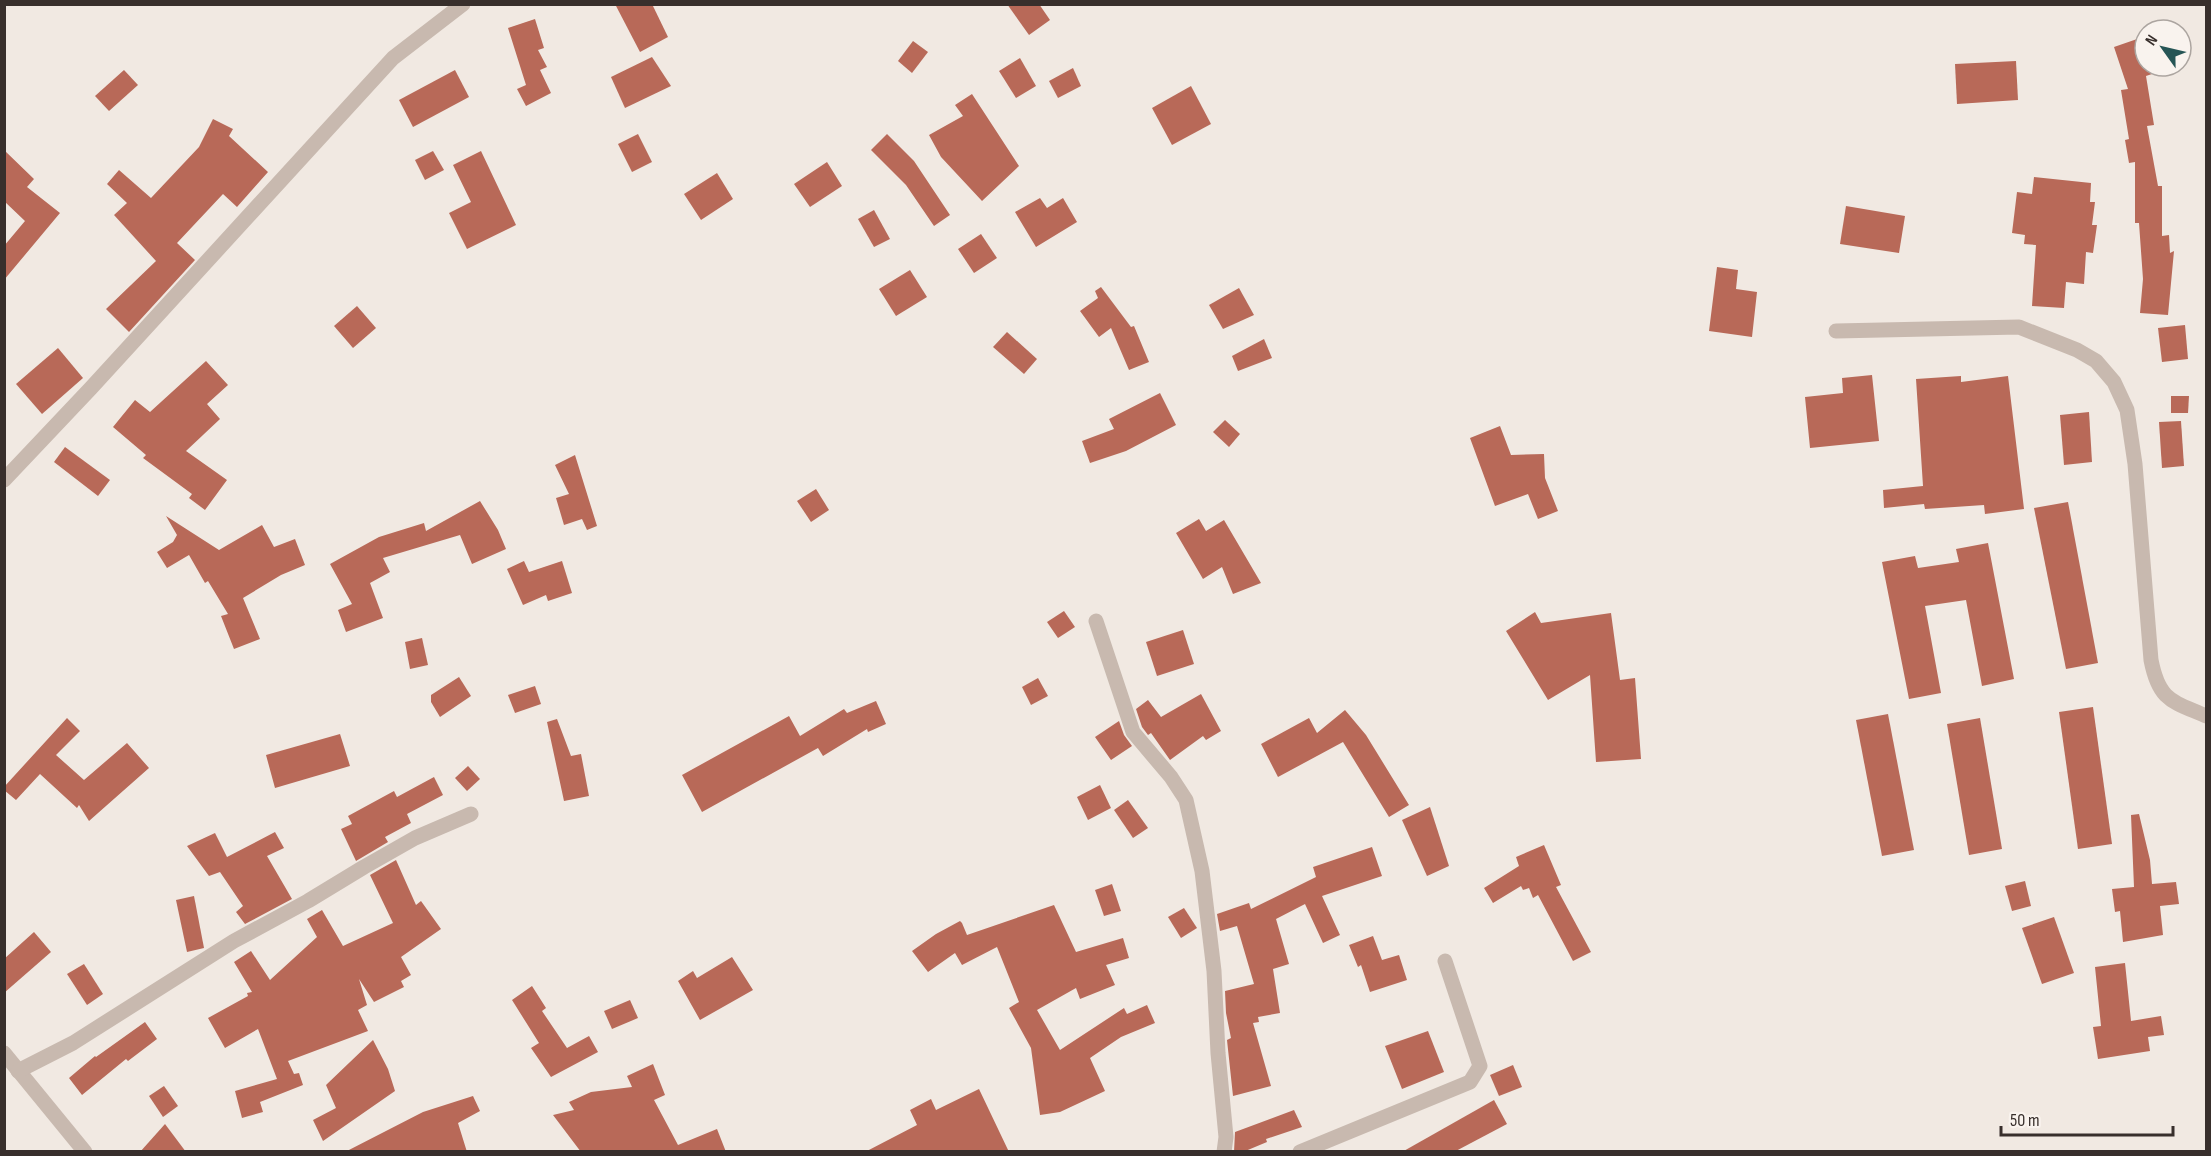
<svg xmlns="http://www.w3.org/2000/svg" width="2211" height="1156" font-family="'Sofia Sans Condensed',sans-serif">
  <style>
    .building { fill: #b86958 }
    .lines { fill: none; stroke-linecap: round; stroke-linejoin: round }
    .minor { stroke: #c8b9af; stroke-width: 15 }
  </style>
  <rect width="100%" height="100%" fill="#f1e9e2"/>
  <!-- building -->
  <g class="building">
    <polygon points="615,4 652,4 668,37 640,52"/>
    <polygon points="1007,4 1039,4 1050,20 1029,35"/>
    <polygon points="535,19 544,48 538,50 547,67 540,70 551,93 526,106 517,89 526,85 508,28"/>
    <polygon points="2140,38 2145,52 2145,66 2150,66 2152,74 2146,76 2154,125 2147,126 2158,186 2162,186 2162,236 2169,235 2170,253 2174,251 2168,315 2140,313 2143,279 2139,223 2135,223 2135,162 2129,163 2125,140 2129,139 2121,90 2128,89 2114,47"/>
    <polygon points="913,41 928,52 912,73 898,61"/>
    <polygon points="652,57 671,86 625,108 611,77"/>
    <polygon points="1020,58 1036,86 1016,98 999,71"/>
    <polygon points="2016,61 2018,100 1957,104 1955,64"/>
    <polygon points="1073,68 1081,86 1058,98 1049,81"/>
    <polygon points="124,70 138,85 109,111 95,96"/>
    <polygon points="455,70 469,97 413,127 399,100"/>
    <polygon points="1191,86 1211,124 1172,145 1152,108"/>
    <polygon points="972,94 1019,166 982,201 941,157 929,135 963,116 955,105"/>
    <polygon points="213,119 233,129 229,136 268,172 237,207 223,194 177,243 195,260 129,332 106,309 156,261 114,215 127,203 107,184 119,170 151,198 199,147"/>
    <polygon points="638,134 652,162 632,172 618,144"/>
    <polygon points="887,134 914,161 950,215 934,226 906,185 871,150"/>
    <polygon points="4,150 34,179 27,187 60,213 4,280 4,246 25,221 4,201"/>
    <polygon points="433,151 444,170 425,180 415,160"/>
    <polygon points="481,151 516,225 467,249 449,213 471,202 453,165"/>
    <polygon points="827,162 842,186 810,207 794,184"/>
    <polygon points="717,173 733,199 701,220 684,194"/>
    <polygon points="2034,177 2091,183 2090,202 2095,202 2092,225 2097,225 2093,253 2086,252 2084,284 2066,282 2064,308 2032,306 2036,245 2024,244 2025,235 2012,233 2017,192 2032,194"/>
    <polygon points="1040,198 1047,208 1063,198 1077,222 1036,247 1015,212"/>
    <polygon points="1846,206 1905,216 1899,253 1840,244"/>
    <polygon points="874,210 890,239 874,247 858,219"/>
    <polygon points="981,234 997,258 974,273 958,249"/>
    <polygon points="1717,267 1738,270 1736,289 1757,292 1752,337 1709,331"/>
    <polygon points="910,270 927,297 896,316 879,289"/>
    <polygon points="1101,287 1131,327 1134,326 1149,362 1129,370 1111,328 1099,337 1080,311 1098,298 1095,291"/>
    <polygon points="1239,288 1254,315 1223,329 1209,305"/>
    <polygon points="357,306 376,328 353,348 334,326"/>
    <polygon points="2185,325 2188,359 2162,362 2158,328"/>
    <polygon points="1007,332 1037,359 1024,374 993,347"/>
    <polygon points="1264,339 1272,358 1238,371 1232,356"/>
    <polygon points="58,348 83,378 42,414 16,384"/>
    <polygon points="206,361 228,385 207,404 220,419 186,451 227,480 205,510 189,498 192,494 143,458 146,455 113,427 135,400 150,412"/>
    <polygon points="1872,375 1879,441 1810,448 1805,397 1843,393 1842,378"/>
    <polygon points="1961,376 1961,382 2008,376 2024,509 1985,514 1984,505 1925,509 1924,504 1884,508 1883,490 1923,486 1916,379"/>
    <polygon points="1160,393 1176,425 1126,451 1090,463 1082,441 1114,429 1109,419"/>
    <polygon points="2171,396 2189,396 2188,413 2171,413"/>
    <polygon points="2089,412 2092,462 2064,465 2060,415"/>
    <polygon points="1225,420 1240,434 1229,447 1213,432"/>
    <polygon points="2181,421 2184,466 2162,468 2159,422"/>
    <polygon points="1500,426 1511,455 1544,454 1545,478 1558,511 1538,519 1528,494 1495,506 1470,438"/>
    <polygon points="65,447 110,480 98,496 54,462"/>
    <polygon points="575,455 597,526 587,530 582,519 564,525 556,498 569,494 555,465"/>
    <polygon points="816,489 829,510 811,522 797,501"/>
    <polygon points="480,501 498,530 506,549 472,564 460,535 383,558 390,572 370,583 383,618 346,632 338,610 352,604 330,564 379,537 424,523 426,531"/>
    <polygon points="2068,502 2098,663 2066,669 2034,508"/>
    <polygon points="166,516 219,550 262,525 274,547 295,539 305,565 281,575 243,598 260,639 234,649 221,616 228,614 208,581 205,583 189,555 167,568 157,552 173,542 177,535"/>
    <polygon points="1199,519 1206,531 1224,520 1261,583 1233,594 1222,567 1203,579 1176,533"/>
    <polygon points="1988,543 2014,679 1982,686 1966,600 1925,606 1941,693 1909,699 1882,562 1915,556 1918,568 1959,562 1956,549"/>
    <polygon points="524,561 529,572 562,561 572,593 548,601 546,595 523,605 507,569"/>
    <polygon points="1064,611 1075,627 1058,638 1047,622"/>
    <polygon points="1535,612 1541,623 1611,613 1620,680 1635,678 1641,759 1596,762 1590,675 1548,700 1506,631"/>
    <polygon points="1183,630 1194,664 1157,676 1146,642"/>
    <polygon points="422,638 428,665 410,669 405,642"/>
    <polygon points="459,677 471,696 440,717 431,702 431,695"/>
    <polygon points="1038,678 1048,696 1031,705 1022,687"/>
    <polygon points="535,686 541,704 515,713 508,695"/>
    <polygon points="1201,694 1221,731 1206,740 1203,736 1170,760 1151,733 1148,735 1142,727 1136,709 1148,700 1161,717"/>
    <polygon points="876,701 886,724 868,732 867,729 823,756 818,748 702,812 682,775 789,716 800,736 844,709 847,713"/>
    <polygon points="2093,707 2112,844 2078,849 2059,712"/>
    <polygon points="1345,710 1366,735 1409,805 1389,817 1343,742 1278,777 1261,744 1309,718 1317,733"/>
    <polygon points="1888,714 1914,850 1882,856 1856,720"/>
    <polygon points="67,718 80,731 56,755 84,780 127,743 149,768 89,821 79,805 77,808 40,774 16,800 4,790 4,787"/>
    <polygon points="1980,718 2002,849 1969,855 1947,724"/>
    <polygon points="557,719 571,756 581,754 589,796 564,801 547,722"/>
    <polygon points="1119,721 1124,735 1132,746 1111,760 1095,737"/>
    <polygon points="340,734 350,766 275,788 266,755"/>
    <polygon points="468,766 480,779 467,791 455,778"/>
    <polygon points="434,777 443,795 407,814 411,823 385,837 388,842 356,861 341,829 352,824 348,816 394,791 397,797"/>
    <polygon points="1100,785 1111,808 1088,820 1077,797"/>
    <polygon points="1128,800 1148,828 1133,838 1114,810"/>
    <polygon points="1430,807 1449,866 1427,876 1402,820"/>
    <polygon points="2139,814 2150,860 2152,884 2176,882 2179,904 2160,906 2163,935 2123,942 2120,911 2115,912 2112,889 2134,887 2131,815"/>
    <polygon points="275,832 284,848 267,856 292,899 245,924 236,912 243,906 220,872 209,876 187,846 215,833 227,857"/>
    <polygon points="1544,845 1561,885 1556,887 1591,952 1573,961 1538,895 1533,898 1529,888 1523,890 1521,886 1493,903 1484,888 1519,866 1516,857"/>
    <polygon points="1372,847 1382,876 1322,896 1340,935 1323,943 1305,904 1276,919 1289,964 1273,969 1280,1013 1258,1017 1259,1022 1253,1023 1271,1086 1233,1096 1227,1040 1231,1038 1226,1013 1225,991 1254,984 1237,926 1220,931 1217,914 1249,903 1251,909 1316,877 1313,867"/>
    <polygon points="396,860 416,905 421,901 441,929 401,957 411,975 401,981 404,987 374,1002 359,979 367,1005 358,1010 368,1031 288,1061 294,1074 299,1073 303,1085 260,1102 263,1112 242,1118 235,1091 277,1079 258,1029 225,1048 208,1018 248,996 247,993 252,992 234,962 251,951 270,980 317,937 307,919 322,910 343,946 393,923 370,875"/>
    <polygon points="2025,881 2031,906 2012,911 2005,886"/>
    <polygon points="1112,884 1121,911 1104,916 1095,890"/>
    <polygon points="194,896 204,948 187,952 176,900"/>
    <polygon points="1054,905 1076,952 1123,938 1129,958 1106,965 1115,985 1080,999 1076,988 1037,1010 1060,1050 1124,1008 1127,1014 1147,1005 1155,1023 1121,1037 1090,1058 1105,1091 1060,1112 1040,1115 1031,1048 1009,1008 1019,1002 997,947 962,965 955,953 928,972 912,951 936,934 960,921 962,923 967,935"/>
    <polygon points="1184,908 1197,928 1181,938 1168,917"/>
    <polygon points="2054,917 2074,973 2042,984 2022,928"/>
    <polygon points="34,932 51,952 4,993 4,959"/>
    <polygon points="1373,936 1382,960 1399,955 1407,980 1370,992 1361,965 1358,967 1349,945"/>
    <polygon points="732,957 753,990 700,1020 678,981 693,971 697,978"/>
    <polygon points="2125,963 2131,1021 2161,1016 2164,1035 2148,1037 2150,1051 2098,1059 2093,1027 2101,1026 2095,967"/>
    <polygon points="84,964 103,994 87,1005 67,974"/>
    <polygon points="532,986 546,1008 542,1011 567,1048 589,1036 598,1052 551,1077 531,1048 539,1043 512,1000"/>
    <polygon points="630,1000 638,1018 612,1029 604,1011"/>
    <polygon points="145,1022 157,1039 128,1061 126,1059 82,1095 69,1078 95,1056 96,1057"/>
    <polygon points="1428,1031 1444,1072 1402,1089 1385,1046"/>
    <polygon points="373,1040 388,1069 395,1091 323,1141 313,1120 336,1108 326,1085"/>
    <polygon points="653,1064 665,1095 654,1100 678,1145 717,1129 726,1152 581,1152 553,1115 574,1110 569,1102 591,1092 632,1087 627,1076"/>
    <polygon points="1513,1065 1522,1087 1499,1096 1490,1075"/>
    <polygon points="164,1086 178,1106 163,1117 149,1096"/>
    <polygon points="979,1089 1009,1152 865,1152 917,1125 910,1110 931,1099 936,1110"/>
    <polygon points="473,1096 480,1111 458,1123 467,1152 345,1152 423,1112"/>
    <polygon points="1494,1100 1507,1124 1454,1152 1402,1152"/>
    <polygon points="1294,1110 1302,1127 1266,1139 1267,1142 1243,1152 1234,1152 1235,1132"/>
    <polygon points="165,1124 186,1152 140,1152"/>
  </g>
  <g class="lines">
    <!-- minor -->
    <g class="minor">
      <path d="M1836,331l183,-4 58,23 19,11 18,21 13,28 8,54 16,196c8,41 21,41 55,56"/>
      <polyline points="4,480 91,388 393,58 463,4"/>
      <polyline points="1096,621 1133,732 1171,777 1186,800 1202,871 1214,971 1218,1053 1226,1137 1224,1152"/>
      <polyline points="4,1053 85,1152"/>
      <polyline points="18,1071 73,1043 234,941 308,901 364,867 415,838 471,814"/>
      <polyline points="1300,1152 1470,1082 1480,1066 1445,961"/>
    </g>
  </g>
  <!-- border -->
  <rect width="2211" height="1156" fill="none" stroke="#382f2c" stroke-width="12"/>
  <!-- north arrow -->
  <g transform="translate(2163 48) rotate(304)"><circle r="28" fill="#f9f3ee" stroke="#aca5a0" stroke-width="1.5"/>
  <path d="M0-4.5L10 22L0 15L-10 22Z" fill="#265555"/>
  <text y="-9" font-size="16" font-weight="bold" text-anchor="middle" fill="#382f2c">N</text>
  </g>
  <!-- scale -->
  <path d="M2001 1126v9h172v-9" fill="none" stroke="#382f2c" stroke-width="3"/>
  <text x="2010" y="1126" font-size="18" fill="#382f2c" stroke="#f9f3ee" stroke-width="4.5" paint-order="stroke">50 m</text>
</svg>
